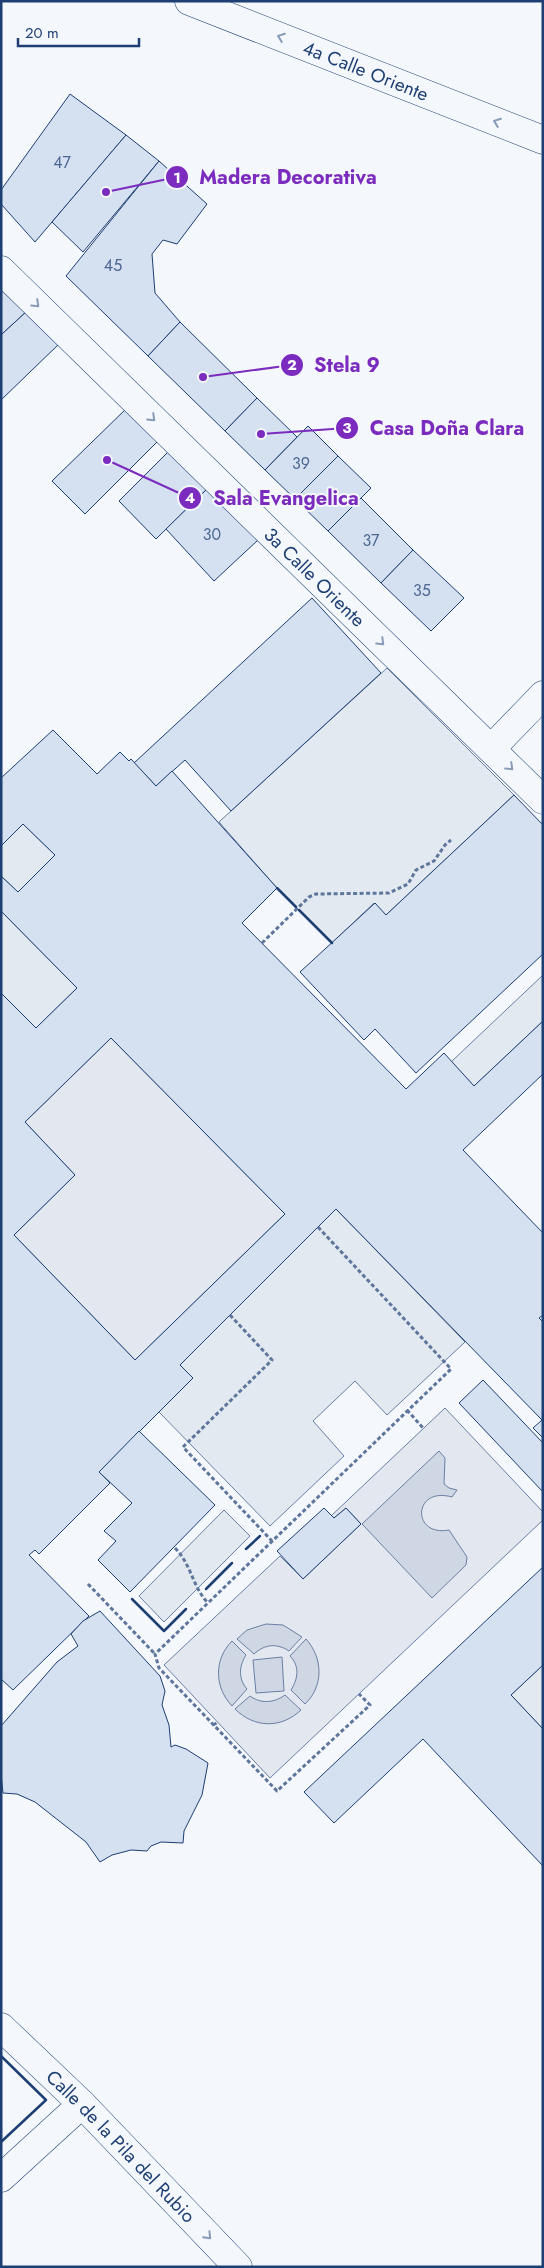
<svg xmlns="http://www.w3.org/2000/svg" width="544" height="2268" font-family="Jost,sans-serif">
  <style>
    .green { fill: #e3e9f0; stroke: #687fa3 }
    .parking { fill: #e3e8f0; stroke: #687fa3 }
    .water { fill: #cfd7e4; stroke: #687fa3 }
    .building { fill: #d5e0f0; stroke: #1d3f73; fill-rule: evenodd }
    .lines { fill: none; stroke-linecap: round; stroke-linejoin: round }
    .minor-casing { stroke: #1d3f73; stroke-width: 29 }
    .major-casing { stroke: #1d3f73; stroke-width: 29 }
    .path { stroke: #5e769c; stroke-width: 3; stroke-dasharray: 4 2.5; stroke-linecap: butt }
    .minor { stroke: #f4f7fb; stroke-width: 28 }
    .major { stroke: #f4f7fb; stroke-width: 28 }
    .wall { stroke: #1d3f73; stroke-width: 2.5 }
    .oneway { stroke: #889bb7 }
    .labels { text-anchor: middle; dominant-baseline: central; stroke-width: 4; stroke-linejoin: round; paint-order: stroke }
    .number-label { font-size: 16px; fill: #4b6792 }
    .street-label { font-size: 19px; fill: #1d3f73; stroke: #f4f7fb }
    .leader { fill: none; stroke: #7b2cbf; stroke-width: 2 }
    .callout-dot { fill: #7b2cbf; stroke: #f4f7fb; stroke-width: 2 }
    .mark-label { font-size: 15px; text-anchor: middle; font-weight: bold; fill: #fff }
    .callout-label { font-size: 20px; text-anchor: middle; font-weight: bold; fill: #7b2cbf; stroke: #f4f7fb; stroke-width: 4; stroke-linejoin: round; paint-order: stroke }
  </style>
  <rect width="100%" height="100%" fill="#f4f7fb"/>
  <!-- green -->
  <g class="green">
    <polygon points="387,668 514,795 386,915 374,903 332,943 277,888 219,822"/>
    <polygon points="23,824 55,855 18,892 1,876 1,846"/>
    <polygon points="1,911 77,988 36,1028 1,993"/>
    <polygon points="543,975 543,1021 474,1086 451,1062"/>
    <polygon points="336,1209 465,1342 387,1415 355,1381 313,1421 344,1456 270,1526 159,1412 192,1378 180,1365"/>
    <polygon points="224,1510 250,1536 164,1622 139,1596"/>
    <polygon points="543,1665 543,1729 511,1695"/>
  </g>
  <!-- parking -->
  <g class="parking">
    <polygon points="111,1038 285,1214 135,1360 14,1235 75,1175 25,1122"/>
    <polygon points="445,1408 543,1512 543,1520 270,1778 164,1665 280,1556 303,1579 361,1524 346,1508 334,1518 331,1516"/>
  </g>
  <!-- water -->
  <g class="water">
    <path d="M439,1451l6,7 -1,26 5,4 8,2 -5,7c-39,-11 -41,40 -3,33l18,27 -1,8 -34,33 -70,-74z"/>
    <path d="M266,1624l17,1 19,12 -13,14c-12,-8 -24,-7 -35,3l-17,-15 10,-9z"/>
    <path d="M306,1639c17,19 18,47 -1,65l-14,-14c7,-11 9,-24 -1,-34z"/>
    <path d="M232,1641l14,14c-7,11 -8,24 1,34l-15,17c-18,-19 -18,-47 0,-65z"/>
    <polygon points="282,1657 284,1691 256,1693 253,1660"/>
    <path d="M285,1695l16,15c-20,19 -47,18 -66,-1l15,-13c11,8 24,7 35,-1z"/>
  </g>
  <!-- building -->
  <g class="building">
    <polygon points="70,94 126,135 35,242 1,204 1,190"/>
    <polygon points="126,135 159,161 83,252 52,222"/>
    <polygon points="159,161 207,204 177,244 163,240 152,254 155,293 180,322 148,356 66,276"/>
    <polygon points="1,285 27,311 1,335"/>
    <polygon points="27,311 59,344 1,400 1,335"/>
    <polygon points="180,322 257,398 225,431 148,356"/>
    <polygon points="257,398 297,437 265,470 225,431"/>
    <polygon points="129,406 161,438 85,514 52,481"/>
    <polygon points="308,426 338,456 295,499 265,470"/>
    <polygon points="171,449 209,487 156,539 119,501"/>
    <polygon points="338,456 371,488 328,531 295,499"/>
    <polygon points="209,487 258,540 214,581 166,529"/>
    <polygon points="361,498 413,550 381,583 328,531"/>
    <polygon points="413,550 464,598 431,631 381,583"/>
    <polygon points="312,598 381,673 231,811 185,760 156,786 134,763"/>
    <path d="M53,730l44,44 23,-22 9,9 2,-2 25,27 16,-15 105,117 -35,35 164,166 38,-36 30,33 69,-65v53l-80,76 80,83v82l-4,3 4,4v116l-10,-10 9,-8 -206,-211 -156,156 13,13 -94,94 11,11 -71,71 -4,-4 -6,5 60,61 -76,74 -12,-11v-686l35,35 41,-40 -76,-77v-35l17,16 37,-37 -32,-31 -22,22v-68zM111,1038l174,176 -150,146 -121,-125 61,-60 -50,-53z"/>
    <polygon points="514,795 543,825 543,954 416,1073 375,1029 364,1040 300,972 375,903 386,915"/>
    <polygon points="483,1380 543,1443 543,1492 459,1403"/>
    <polygon points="139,1431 215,1505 130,1592 98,1560 116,1541 104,1531 132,1503 99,1472"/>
    <polygon points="324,1508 334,1518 346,1508 361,1524 303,1579 277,1551"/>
    <polygon points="543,1567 543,1665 511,1695 543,1729 543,1866 423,1739 334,1823 304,1792"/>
    <polygon points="100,1611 160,1676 165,1691 162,1705 169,1725 171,1747 175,1745 186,1749 208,1763 202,1795 184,1831 183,1843 161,1842 151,1846 147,1851 131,1850 112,1855 100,1862 86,1842 35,1802 17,1794 3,1793 1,1774 1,1726 57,1662 78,1646 71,1634 83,1621"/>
  </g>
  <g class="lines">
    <defs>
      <g id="minor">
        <polyline points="491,749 543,695"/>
        <polyline points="1,2178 82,2104"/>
      </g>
      <g id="major">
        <path id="s1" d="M189,1l354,139"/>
        <path id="s2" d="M1,270l542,530"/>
        <path id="s3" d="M1,2027l81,77 156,163"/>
      </g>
    </defs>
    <!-- minor casing -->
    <use href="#minor" class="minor-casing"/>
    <!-- major casing -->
    <use href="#major" class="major-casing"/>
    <!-- path -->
    <g class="path">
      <polyline points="262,943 309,897 316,894 389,893 408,884 416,870 434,861 445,845 451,840"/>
      <polyline points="318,1227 451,1369 155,1654 159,1668 277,1791 370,1705 359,1694"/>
      <polyline points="230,1315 272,1360 183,1447 272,1541"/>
      <polyline points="407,1410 423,1428"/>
      <path d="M175,1548c16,16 17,37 32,54"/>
      <polyline points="88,1584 155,1654"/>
      <polyline points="213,1725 218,1722"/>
    </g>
    <!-- minor -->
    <use href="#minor" class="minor"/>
    <!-- major -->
    <use href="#major" class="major"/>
    <!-- wall -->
    <g class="wall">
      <polyline points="277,888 296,907"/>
      <polyline points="299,910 332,943"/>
      <polyline points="246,1549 260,1536"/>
      <polyline points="206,1589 232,1563"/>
      <polyline points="132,1599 164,1631 186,1609"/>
      <polyline points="1,2056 46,2100 1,2142"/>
    </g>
  </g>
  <!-- one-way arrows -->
  <defs><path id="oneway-chevron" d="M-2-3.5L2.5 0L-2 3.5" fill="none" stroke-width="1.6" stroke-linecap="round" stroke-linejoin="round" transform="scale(1.25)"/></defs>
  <g class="oneway">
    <use href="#oneway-chevron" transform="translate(281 37) rotate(-159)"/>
    <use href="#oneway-chevron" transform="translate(497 122) rotate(-159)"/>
    <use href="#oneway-chevron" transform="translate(36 304) rotate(44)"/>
    <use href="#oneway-chevron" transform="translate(152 418) rotate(44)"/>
    <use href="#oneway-chevron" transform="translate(381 642) rotate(44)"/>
    <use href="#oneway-chevron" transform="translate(510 767) rotate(44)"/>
    <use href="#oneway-chevron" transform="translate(208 2236) rotate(46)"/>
  </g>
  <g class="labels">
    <!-- number labels -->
    <g class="number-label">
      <text x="62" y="162">47</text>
      <text x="113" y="265">45</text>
      <text x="301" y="463">39</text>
      <text x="212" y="534">30</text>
      <text x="371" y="540">37</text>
      <text x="422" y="590">35</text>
    </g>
    <!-- street labels -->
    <g class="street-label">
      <text stroke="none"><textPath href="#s1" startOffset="190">4a Calle Oriente</textPath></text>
      <text stroke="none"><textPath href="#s2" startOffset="439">3a Calle Oriente</textPath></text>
      <text stroke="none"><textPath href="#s3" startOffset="169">Calle de la Pila del Rubio</textPath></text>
    </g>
  </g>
  <!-- callouts -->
  <path class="leader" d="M106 192L177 177M203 377L292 365M261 434L347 428M107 460L190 498"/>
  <g class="callout-dot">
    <circle cx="106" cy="192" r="5"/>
    <circle cx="203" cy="377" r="5"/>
    <circle cx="261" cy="434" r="5"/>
    <circle cx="107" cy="460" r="5"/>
    <circle cx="177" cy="177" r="12"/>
    <circle cx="292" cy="365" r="12"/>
    <circle cx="347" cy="428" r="12"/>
    <circle cx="190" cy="498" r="12"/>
  </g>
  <g class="mark-label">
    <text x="177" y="183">1</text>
    <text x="292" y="370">2</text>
    <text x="347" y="433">3</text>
    <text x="190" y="503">4</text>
  </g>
  <g class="callout-label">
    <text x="288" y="184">Madera Decorativa</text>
    <text x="347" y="372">Stela 9</text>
    <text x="447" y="435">Casa Doña Clara</text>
    <text x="286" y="505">Sala Evangelica</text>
  </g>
  <!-- border -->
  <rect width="544" height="2268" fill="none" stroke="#1d3f73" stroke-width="5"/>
  <!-- scale -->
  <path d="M18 38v8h121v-8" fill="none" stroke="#1d3f73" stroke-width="2.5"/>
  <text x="25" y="38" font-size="15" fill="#1d3f73" stroke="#f4f7fb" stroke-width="4" paint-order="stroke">20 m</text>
</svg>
